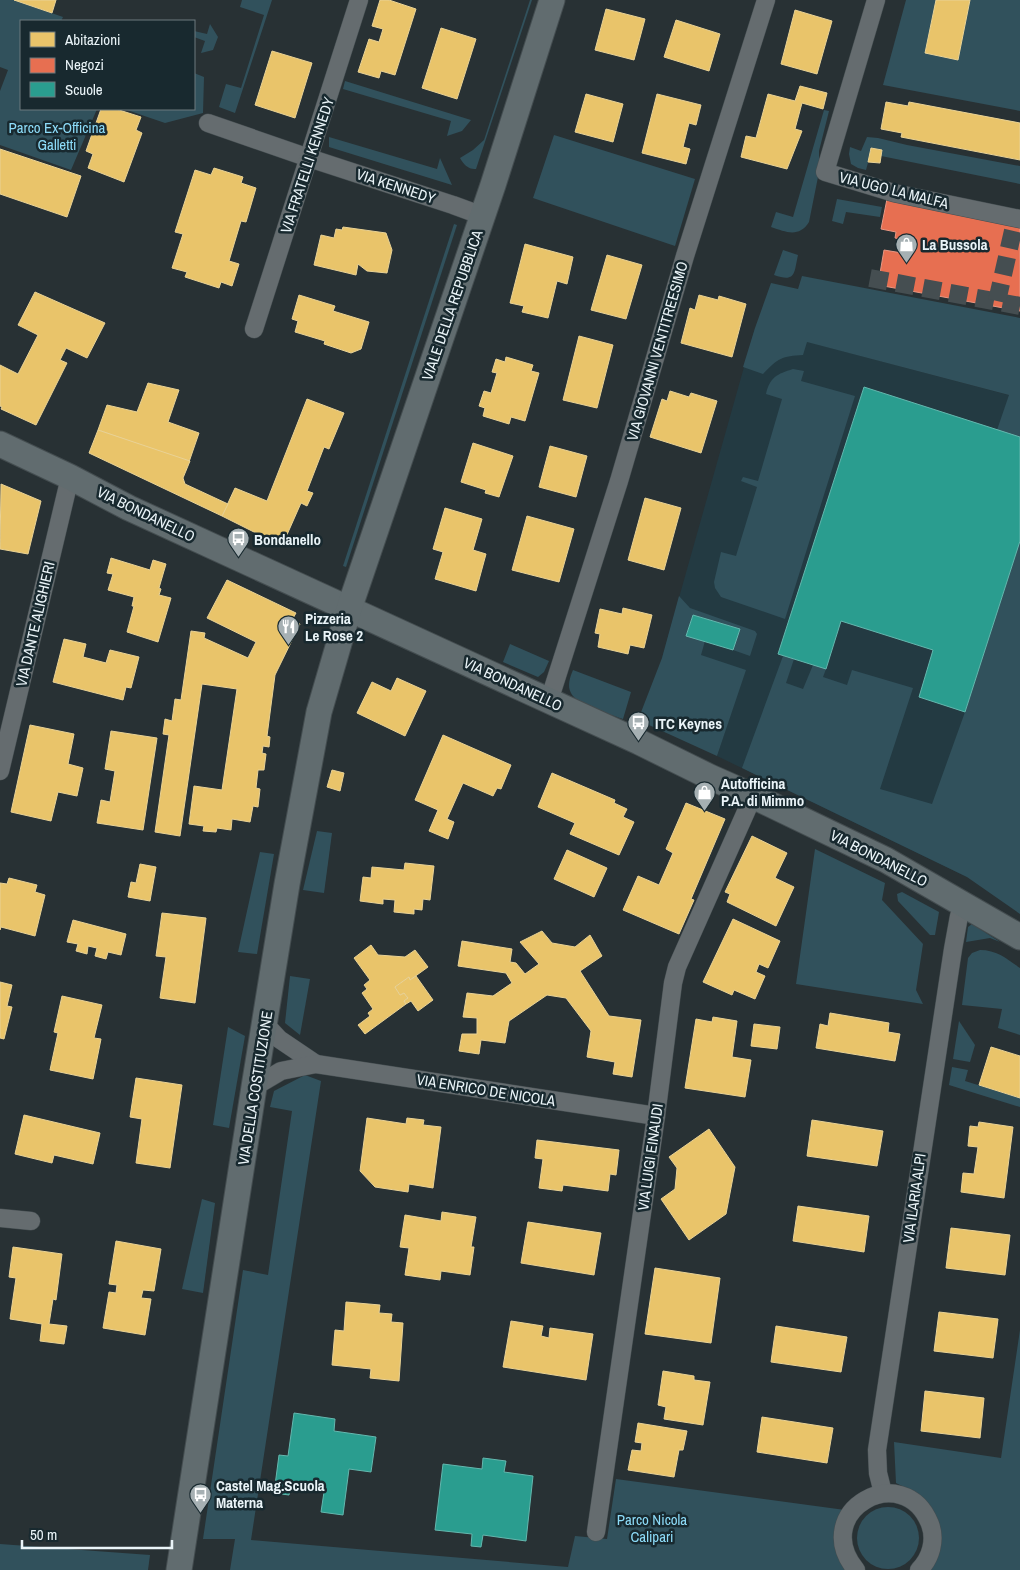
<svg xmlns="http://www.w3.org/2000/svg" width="1020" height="1570" font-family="'Archivo Narrow',sans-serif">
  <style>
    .built { fill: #233a42 }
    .green { fill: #31515c }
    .homes { fill: #e9c46a; stroke: #e9d295 }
    .shops { fill: #e76f51; stroke: #e89783 }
    .schools { fill: #2a9d8f; stroke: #64b7ae }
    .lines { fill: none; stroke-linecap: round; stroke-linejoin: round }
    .street-tunnel { stroke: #454e51; stroke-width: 18; stroke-dasharray: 18 9; stroke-linecap: butt }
    .street-casing { stroke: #444d50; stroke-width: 19 }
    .secondary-casing { stroke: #444d50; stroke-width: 27 }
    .street { stroke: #656c6f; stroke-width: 18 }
    .secondary { stroke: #616c6f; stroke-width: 25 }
    .labels { text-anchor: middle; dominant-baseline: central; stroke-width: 5; stroke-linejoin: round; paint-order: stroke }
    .park-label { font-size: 15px; fill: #8ddcf9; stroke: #18292f }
    .street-label { font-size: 15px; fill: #eaf4f8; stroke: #18292f }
    .poi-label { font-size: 15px; font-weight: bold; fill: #eaf4f8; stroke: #18292f; text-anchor: start }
  </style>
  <rect width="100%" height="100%" fill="#283134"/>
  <!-- built -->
  <polygon class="built" points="755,328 1020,398 1020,690 967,877 717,756 740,685 662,658"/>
  <!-- green -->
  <g class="green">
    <polygon points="0,0 14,0 63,17 61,21 21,21 21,109 97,109 71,170 0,145 0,91 8,70 0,67"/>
    <polygon points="242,0 272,0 235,113 219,107 226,84 241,88 264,15 240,7"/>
    <path d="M530,0h2l-56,169c-7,1 -13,-5 -16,-11l13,-8 11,-10z"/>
    <polygon points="906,0 1020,0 1020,111 883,85"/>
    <polygon points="210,24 218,37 213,50 201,53 205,41 194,37 194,31 207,34"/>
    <polygon points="194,73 204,77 203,113 165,123 124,109 194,109"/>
    <polygon points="345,81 471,120 462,131 447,136 451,121 343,89"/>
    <path d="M824,110l5,1 -10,40v21l-10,50c-10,16 -23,10 -38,5l5,-15 17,5z"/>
    <polygon points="554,135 695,179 675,246 533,198"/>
    <polygon points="329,137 437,169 440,158 452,185 329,147"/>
    <polygon points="867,137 878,138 907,145 1020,166 1020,184 881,156 882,150 872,148 866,170 858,168 851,164 849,154 850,147 861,151"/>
    <polygon points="837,199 882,207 880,217 846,212 843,224 832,221"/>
    <polygon points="454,224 457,225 346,567 343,566"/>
    <path d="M783,250l15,5c-4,18 -2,28 -24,20z"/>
    <path d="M802,276l218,42v119l-23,-7 12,-35 -202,-53 -4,13c-21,1 -25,3 -40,19l-20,-7 12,-39 16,-45 27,6z"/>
    <path d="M793,369l11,2 -3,10 54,15 -70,223 -64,-22 -6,-9 -1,-6 7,-30 15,4 21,-69 -16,-6 2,-4 15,4 24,-82 -16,-5c4,-17 11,-20 27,-25z"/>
    <polygon points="1020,541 1020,914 967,877 742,768 783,656 794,659 786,683 803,689 813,665 826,669 823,677 847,685 852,670 913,688 880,789 932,804 965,712"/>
    <polygon points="679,596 690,608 755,631 757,634 750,656 733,650 739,629 693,615 686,635 705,641 701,655 746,670 717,756 638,720 662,658"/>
    <polygon points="510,644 549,661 544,672 538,677 503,662"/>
    <path d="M573,670l58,22 -8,27c-11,-4 -48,-15 -52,-26 -4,-7 -1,-16 2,-23z"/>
    <polygon points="317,831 332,833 324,893 303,890"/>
    <polygon points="815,849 885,883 882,900 923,944 916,990 923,1004 796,984"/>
    <polygon points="260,852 274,854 257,954 238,952"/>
    <polygon points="902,892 939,912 935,935 930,935 898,901 897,894"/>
    <polygon points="972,924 1000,942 990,938 966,942 968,927"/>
    <path d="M980,950c17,0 27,9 40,18v67l-22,-7 4,-19 -40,-4 6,-47 4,-5z"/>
    <polygon points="290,976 310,979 300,1035 285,1023"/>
    <polygon points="959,1021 975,1045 970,1062 953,1059"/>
    <polygon points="228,1027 245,1036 229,1128 213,1125"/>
    <polygon points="952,1067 968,1070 965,1081 1020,1098 1020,1107 949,1085"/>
    <path d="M305,1075l16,6 -70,459 317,27 7,-31 32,3 9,-60 229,31c-13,21 -12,40 1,60h-616l5,-31h-32l40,-269 25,5 24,-164 -22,-4 4,-16z"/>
    <polygon points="202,1199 215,1203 203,1293 182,1289"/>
    <polygon points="1020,1330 1020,1570 930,1570 940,1537 936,1516 920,1495 896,1483 894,1442 1001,1458"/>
    <circle cx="888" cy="1538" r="31"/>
    <polygon points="0,1544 150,1555 148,1570 0,1570"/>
  </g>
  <!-- homes -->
  <g class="homes">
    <polygon points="14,0 56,0 52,13"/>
    <polygon points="380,0 389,0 416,9 395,75 381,71 379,78 358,72 369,39 379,42 383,29 372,26"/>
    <polygon points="936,0 970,0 958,60 925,53"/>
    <polygon points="606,9 645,19 634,60 595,50"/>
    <polygon points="795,10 832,21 817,74 781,64"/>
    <polygon points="676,20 720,34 709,71 664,57"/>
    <polygon points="441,28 476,39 457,99 422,88"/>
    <polygon points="272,51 312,63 295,118 255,105"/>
    <polygon points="800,86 827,93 823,109 802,103 795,129 802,131 787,169 741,157 746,136 756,138 768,94 795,101"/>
    <polygon points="586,94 623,104 613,142 575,132"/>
    <polygon points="657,94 701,105 696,125 689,123 683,147 690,149 686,164 642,153"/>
    <polygon points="886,102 908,106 909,102 1020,123 1020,160 901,137 902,133 881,129"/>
    <polygon points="101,109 116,109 141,117 136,130 142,133 124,182 88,168 93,154 86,151"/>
    <polygon points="871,148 882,150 880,163 868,162"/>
    <polygon points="0,149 81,176 67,217 0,194"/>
    <polygon points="214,168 243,177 241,183 256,188 246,222 241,221 229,261 239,264 232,286 221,282 219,288 185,277 187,272 172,268 183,234 175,232 195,170 211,175"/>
    <polygon points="343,227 386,233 392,250 387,273 367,271 358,264 356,275 314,265 321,235 334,238 336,229 342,230"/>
    <polygon points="525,244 573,257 567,284 557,281 548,318 522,312 524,306 510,303"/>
    <polygon points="607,255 642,265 626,319 591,310"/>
    <polygon points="35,292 105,323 87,358 66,348 60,360 67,363 36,425 1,409 2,407 0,406 0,365 18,374 38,335 18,325"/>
    <polygon points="299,295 335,306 333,311 369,322 361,349 351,353 324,344 325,341 295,332 298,321 292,319"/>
    <polygon points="699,295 718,300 719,296 746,304 732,357 681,343 690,308 695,310"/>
    <polygon points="579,336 613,345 597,408 563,400"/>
    <polygon points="506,357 533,365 531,371 539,373 525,421 511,417 509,424 483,416 485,408 479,406 484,391 491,393 497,373 492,372 496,359 505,362"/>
    <polygon points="148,383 179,390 168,422 199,433 189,462 98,430 107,405 137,412"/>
    <polygon points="670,391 689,397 691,393 717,401 701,453 650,437 662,399 667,401"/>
    <polygon points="307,399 344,413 329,449 324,447 307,491 313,493 307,506 301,503 282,546 222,516 235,488 267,501"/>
    <polygon points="98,430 190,461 183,478 185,484 228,504 222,516 89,453"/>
    <polygon points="473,443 513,456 499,497 485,493 486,490 461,482"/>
    <polygon points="550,446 587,456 576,497 539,487"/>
    <polygon points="1,484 41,501 28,554 0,549"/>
    <polygon points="645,498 681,508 664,570 628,560"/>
    <polygon points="445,508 482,519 473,550 486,554 476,591 435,579 443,552 433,549"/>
    <polygon points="527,516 574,529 559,582 512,570"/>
    <polygon points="111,558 150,570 153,560 166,564 159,588 161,589 159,595 171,598 158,642 127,632 134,606 132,606 134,597 108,590 113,574 107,573"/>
    <polygon points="227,580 296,613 292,620 300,624 275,675 267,736 270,737 269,747 263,746 262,753 266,754 264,770 258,770 256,788 260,789 258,807 253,806 250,822 232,819 231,830 217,828 216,832 203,831 204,826 189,824 194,786 222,790 237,689 202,684 180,836 155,832 169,735 163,734 165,719 172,721 175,699 181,700 191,631 205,633 204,638 248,658 256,642 207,618"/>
    <polygon points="623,608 652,615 644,648 630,645 628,654 598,647 600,634 595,633 600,609 622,614"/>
    <polygon points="64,639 86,644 83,657 106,663 110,650 139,657 131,688 126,687 123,700 53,682"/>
    <polygon points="397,678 426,691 405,736 357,713 372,682 391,691"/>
    <polygon points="30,725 74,734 68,764 83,768 77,796 58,792 51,821 11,812"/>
    <polygon points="111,731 157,738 143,830 97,823 101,800 110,802 115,771 105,769"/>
    <polygon points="443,735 511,765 501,789 497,788 493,796 463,783 447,819 454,822 448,839 429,831 438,810 415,800"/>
    <polygon points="332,770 344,773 340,791 327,787"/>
    <polygon points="552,773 615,800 614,803 627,809 623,817 634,822 619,855 570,834 575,823 538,807"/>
    <polygon points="686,803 725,819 691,899 694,900 679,934 623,910 638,876 659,885 673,853 666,849"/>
    <polygon points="752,836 787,853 775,878 794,887 776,926 727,902 730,894 725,892"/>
    <polygon points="567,850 607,868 594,897 554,879"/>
    <polygon points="405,863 434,866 430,900 423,899 422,910 414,909 414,914 394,912 395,900 383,899 383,904 360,901 363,877 371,878 372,867 404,870"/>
    <polygon points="140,864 156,867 150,901 128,897 131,882 136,883"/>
    <polygon points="9,878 37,885 35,892 45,895 35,936 1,927 0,930 0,883 7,884"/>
    <polygon points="162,913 206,918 195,1003 160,998 166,957 156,956"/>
    <polygon points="733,919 780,941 768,968 759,964 756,972 765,976 755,999 734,990 732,995 703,982"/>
    <polygon points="73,920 126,934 121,955 108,952 106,959 95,956 97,948 88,946 87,954 76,951 78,944 67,942"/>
    <polygon points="542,931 552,943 575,947 590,935 602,956 580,971 609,1016 641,1020 632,1077 613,1074 615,1062 587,1057 591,1031 566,998 547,995 509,1021 505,1043 481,1040 479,1054 459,1051 462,1034 477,1034 477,1018 463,1017 467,993 493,996 512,983 506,973 458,966 462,941 512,949 510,962 516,963 525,974 539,964 520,942"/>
    <polygon points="371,945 378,955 405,957 415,950 428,967 410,980 409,977 395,987 400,995 404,993 408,998 404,1001 406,1004 365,1034 358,1025 370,1016 368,1013 373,1009 362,993 367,989 364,985 370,980 354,958"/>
    <polygon points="416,976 433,1000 418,1011 411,1001 406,1004 404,1001 408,998 404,993 400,995 395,987 409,977 410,980"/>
    <polygon points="0,982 12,985 7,1006 12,1007 4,1039 0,1038"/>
    <polygon points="62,996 102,1005 94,1038 101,1039 93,1079 50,1070 58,1033 54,1032"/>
    <polygon points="830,1013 889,1023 888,1032 900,1034 895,1061 816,1048 820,1024 828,1026"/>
    <polygon points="713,1017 737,1021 732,1057 751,1060 745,1097 685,1088 696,1019 712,1022"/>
    <polygon points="754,1024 780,1027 777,1049 751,1046"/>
    <polygon points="991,1047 1020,1056 1020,1098 979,1085"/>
    <polygon points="136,1078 182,1085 170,1168 136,1163 142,1119 130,1117"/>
    <polygon points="24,1115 100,1133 93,1164 54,1155 52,1163 15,1154"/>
    <polygon points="367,1118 406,1124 407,1118 424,1120 423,1125 441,1127 433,1188 409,1184 408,1192 375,1187 360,1171"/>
    <polygon points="812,1120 883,1131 877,1166 807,1156"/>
    <polygon points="979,1122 1013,1127 1004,1198 961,1192 963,1173 974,1174 978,1147 968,1146 970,1126 978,1127"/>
    <polygon points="709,1129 735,1167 726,1214 689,1240 661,1199 675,1189 677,1168 669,1157"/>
    <polygon points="537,1140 619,1150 616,1175 610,1174 608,1191 563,1185 562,1191 539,1188 543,1159 535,1158"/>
    <polygon points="798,1206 869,1216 864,1252 793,1241"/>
    <polygon points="442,1212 476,1217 471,1247 474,1247 470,1275 441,1271 440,1280 405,1275 409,1248 400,1247 405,1215 441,1221"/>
    <polygon points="528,1222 601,1233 594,1275 521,1263"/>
    <polygon points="951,1228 1010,1235 1005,1275 946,1268"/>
    <polygon points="116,1241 161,1249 154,1291 143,1290 141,1298 151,1299 145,1335 103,1328 109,1292 116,1293 117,1285 109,1284"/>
    <polygon points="13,1247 62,1254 56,1300 53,1299 49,1324 67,1326 64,1344 40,1341 42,1324 10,1319 16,1278 9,1277"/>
    <polygon points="655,1268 720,1278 711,1343 645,1334"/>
    <polygon points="346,1302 380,1305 379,1313 392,1314 391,1322 403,1323 399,1381 370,1378 371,1369 332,1365 335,1330 344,1331"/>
    <polygon points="939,1312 998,1319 993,1358 934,1351"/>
    <polygon points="511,1321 543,1326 541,1336 549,1338 550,1328 593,1334 586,1380 503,1367"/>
    <polygon points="776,1326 847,1337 841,1372 771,1362"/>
    <polygon points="663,1371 694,1376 694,1380 710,1382 703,1425 664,1419 666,1407 658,1405"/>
    <polygon points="925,1391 984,1398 980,1438 921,1431"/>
    <polygon points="762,1417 833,1428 827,1463 757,1452"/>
    <polygon points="638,1423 687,1431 683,1450 679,1450 674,1477 628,1470 632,1450 641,1451 642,1443 635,1442"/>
  </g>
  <!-- shops -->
  <polygon class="shops" points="887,199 1020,223 1020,311 878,285 884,250 902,253 905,240 895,238 896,232 881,229"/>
  <!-- schools -->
  <g class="schools">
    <polygon points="864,387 1020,437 1020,541 965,712 919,697 933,650 841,621 826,669 778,654"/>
    <polygon points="693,615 740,629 733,650 686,636"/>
    <polygon points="294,1413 335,1419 334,1431 376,1437 371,1472 349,1469 343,1515 321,1512 324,1492 290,1488 289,1495 274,1493 279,1455 288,1456"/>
    <polygon points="483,1458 506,1461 504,1472 533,1476 526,1541 483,1535 481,1547 471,1546 472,1534 435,1530 443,1464 482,1469"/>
  </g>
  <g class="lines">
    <!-- street-tunnel -->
    <g class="street-tunnel">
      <polyline points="870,278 1020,306"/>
      <polyline points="997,301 1015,222"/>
    </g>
    <defs>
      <g id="street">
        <polyline points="876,0 825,172 894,193 1020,219"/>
        <polyline points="208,123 309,158 453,205 483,216"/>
        <polyline points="254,329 359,0"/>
        <polyline points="549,701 619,481 685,256 766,0"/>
        <polyline points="0,771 70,477"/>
        <polyline points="265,1024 279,1039 316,1064"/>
        <polyline points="254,1087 281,1071 316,1064 656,1116"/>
        <polyline points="0,1218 31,1221"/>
        <polyline points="883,1493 878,1473 877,1450 953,949 959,916 967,905"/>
        <polyline points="596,1532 656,1116 673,983 677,967 753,796"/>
        <path d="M856,1570c-48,-59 48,-112 74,-46 6,16 1,34 -11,46"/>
      </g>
      <g id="secondary">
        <polyline points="0,444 70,477 129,508 639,742 710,777 753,796 886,860 1020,937"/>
        <polyline points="179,1570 254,1087 287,884 319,712 349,609 493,185 552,0"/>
      </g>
    </defs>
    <!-- street casing -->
    <use href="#street" class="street-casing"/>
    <!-- secondary casing -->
    <use href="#secondary" class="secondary-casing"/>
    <!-- street -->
    <use href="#street" class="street"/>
    <!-- secondary -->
    <use href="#secondary" class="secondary"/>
  </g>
  <!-- icons -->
  <defs>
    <symbol id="shop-pin" viewBox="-11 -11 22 30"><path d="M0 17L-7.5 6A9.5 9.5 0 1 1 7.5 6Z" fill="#a6b0b3" stroke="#18292f"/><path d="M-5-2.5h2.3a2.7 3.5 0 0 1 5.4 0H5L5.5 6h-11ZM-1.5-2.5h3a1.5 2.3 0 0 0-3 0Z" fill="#fff"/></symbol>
    <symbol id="bus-pin" viewBox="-11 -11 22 30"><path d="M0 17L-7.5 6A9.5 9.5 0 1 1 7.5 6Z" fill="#a6b0b3" stroke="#18292f"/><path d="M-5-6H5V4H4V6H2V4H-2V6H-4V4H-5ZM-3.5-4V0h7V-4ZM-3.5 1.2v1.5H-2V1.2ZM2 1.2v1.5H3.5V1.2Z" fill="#fff"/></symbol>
    <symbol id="restaurant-pin" viewBox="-11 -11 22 30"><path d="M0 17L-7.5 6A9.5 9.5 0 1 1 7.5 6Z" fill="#a6b0b3" stroke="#18292f"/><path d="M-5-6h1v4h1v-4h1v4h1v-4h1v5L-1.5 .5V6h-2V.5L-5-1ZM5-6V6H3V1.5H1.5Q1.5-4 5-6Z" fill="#fff"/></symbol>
  </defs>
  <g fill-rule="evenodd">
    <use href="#shop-pin" x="894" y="232" width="25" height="34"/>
    <use href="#bus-pin" x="226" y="526" width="25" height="34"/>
    <use href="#restaurant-pin" x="276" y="614" width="25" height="34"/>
    <use href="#bus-pin" x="626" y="710" width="25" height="34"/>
    <use href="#shop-pin" x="692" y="780" width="25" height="34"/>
    <use href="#bus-pin" x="188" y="1482" width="25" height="34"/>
  </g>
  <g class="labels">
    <!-- park labels -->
    <g class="park-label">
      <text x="57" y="127">Parco Ex-Officina<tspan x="57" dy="17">Galletti</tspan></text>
      <text x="652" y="1519">Parco Nicola<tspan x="652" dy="17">Calipari</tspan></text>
    </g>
    <!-- street labels -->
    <g class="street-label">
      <text transform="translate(307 165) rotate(-72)">VIA FRATELLI KENNEDY</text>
      <text transform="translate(396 186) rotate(18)">VIA KENNEDY</text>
      <text transform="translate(894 190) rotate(14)">VIA UGO LA MALFA</text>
      <text transform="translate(452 305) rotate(-71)">VIALE DELLA REPUBBLICA</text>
      <text transform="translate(657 351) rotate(-74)">VIA GIOVANNI VENTITREESIMO</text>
      <text transform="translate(146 514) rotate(26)">VIA BONDANELLO</text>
      <text transform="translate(35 624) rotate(-77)">VIA DANTE ALIGHIERI</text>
      <text transform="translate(513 684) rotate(25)">VIA BONDANELLO</text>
      <text transform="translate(879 858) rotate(27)">VIA BONDANELLO</text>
      <text transform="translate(255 1088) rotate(-81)">VIA DELLA COSTITUZIONE</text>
      <text transform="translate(486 1090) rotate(9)">VIA ENRICO DE NICOLA</text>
      <text transform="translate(650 1157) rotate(-82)">VIA LUIGI EINAUDI</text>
      <text transform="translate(914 1198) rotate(-82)">VIA ILARIA ALPI</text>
    </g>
    <!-- poi labels -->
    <g class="poi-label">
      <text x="922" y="244">La Bussola</text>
      <text x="254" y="539">Bondanello</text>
      <text x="305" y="618">Pizzeria<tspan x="305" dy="17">Le Rose 2</tspan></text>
      <text x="655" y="723">ITC Keynes</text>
      <text x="721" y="783">Autofficina<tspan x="721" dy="17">P.A. di Mimmo</tspan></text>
      <text x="216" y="1485">Castel Mag.Scuola<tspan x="216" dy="17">Materna</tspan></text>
    </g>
  </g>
  <!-- legend -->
  <rect x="20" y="20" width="175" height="90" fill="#18292f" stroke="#6c7a7f"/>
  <rect x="30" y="32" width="25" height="15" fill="#e9c46a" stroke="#6c7a7f"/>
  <text x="65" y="45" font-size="15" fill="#eaf4f8">Abitazioni</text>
  <rect x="30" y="58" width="25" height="15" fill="#e76f51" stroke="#6c7a7f"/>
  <text x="65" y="70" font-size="15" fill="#eaf4f8">Negozi</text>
  <rect x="30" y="82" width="25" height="15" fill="#2a9d8f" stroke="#6c7a7f"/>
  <text x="65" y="95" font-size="15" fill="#eaf4f8">Scuole</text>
  <!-- scale -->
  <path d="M22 1540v8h150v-8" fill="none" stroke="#eaf4f8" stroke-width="2.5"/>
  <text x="30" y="1540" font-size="15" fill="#eaf4f8" stroke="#18292f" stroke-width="4" paint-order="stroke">50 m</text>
</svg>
